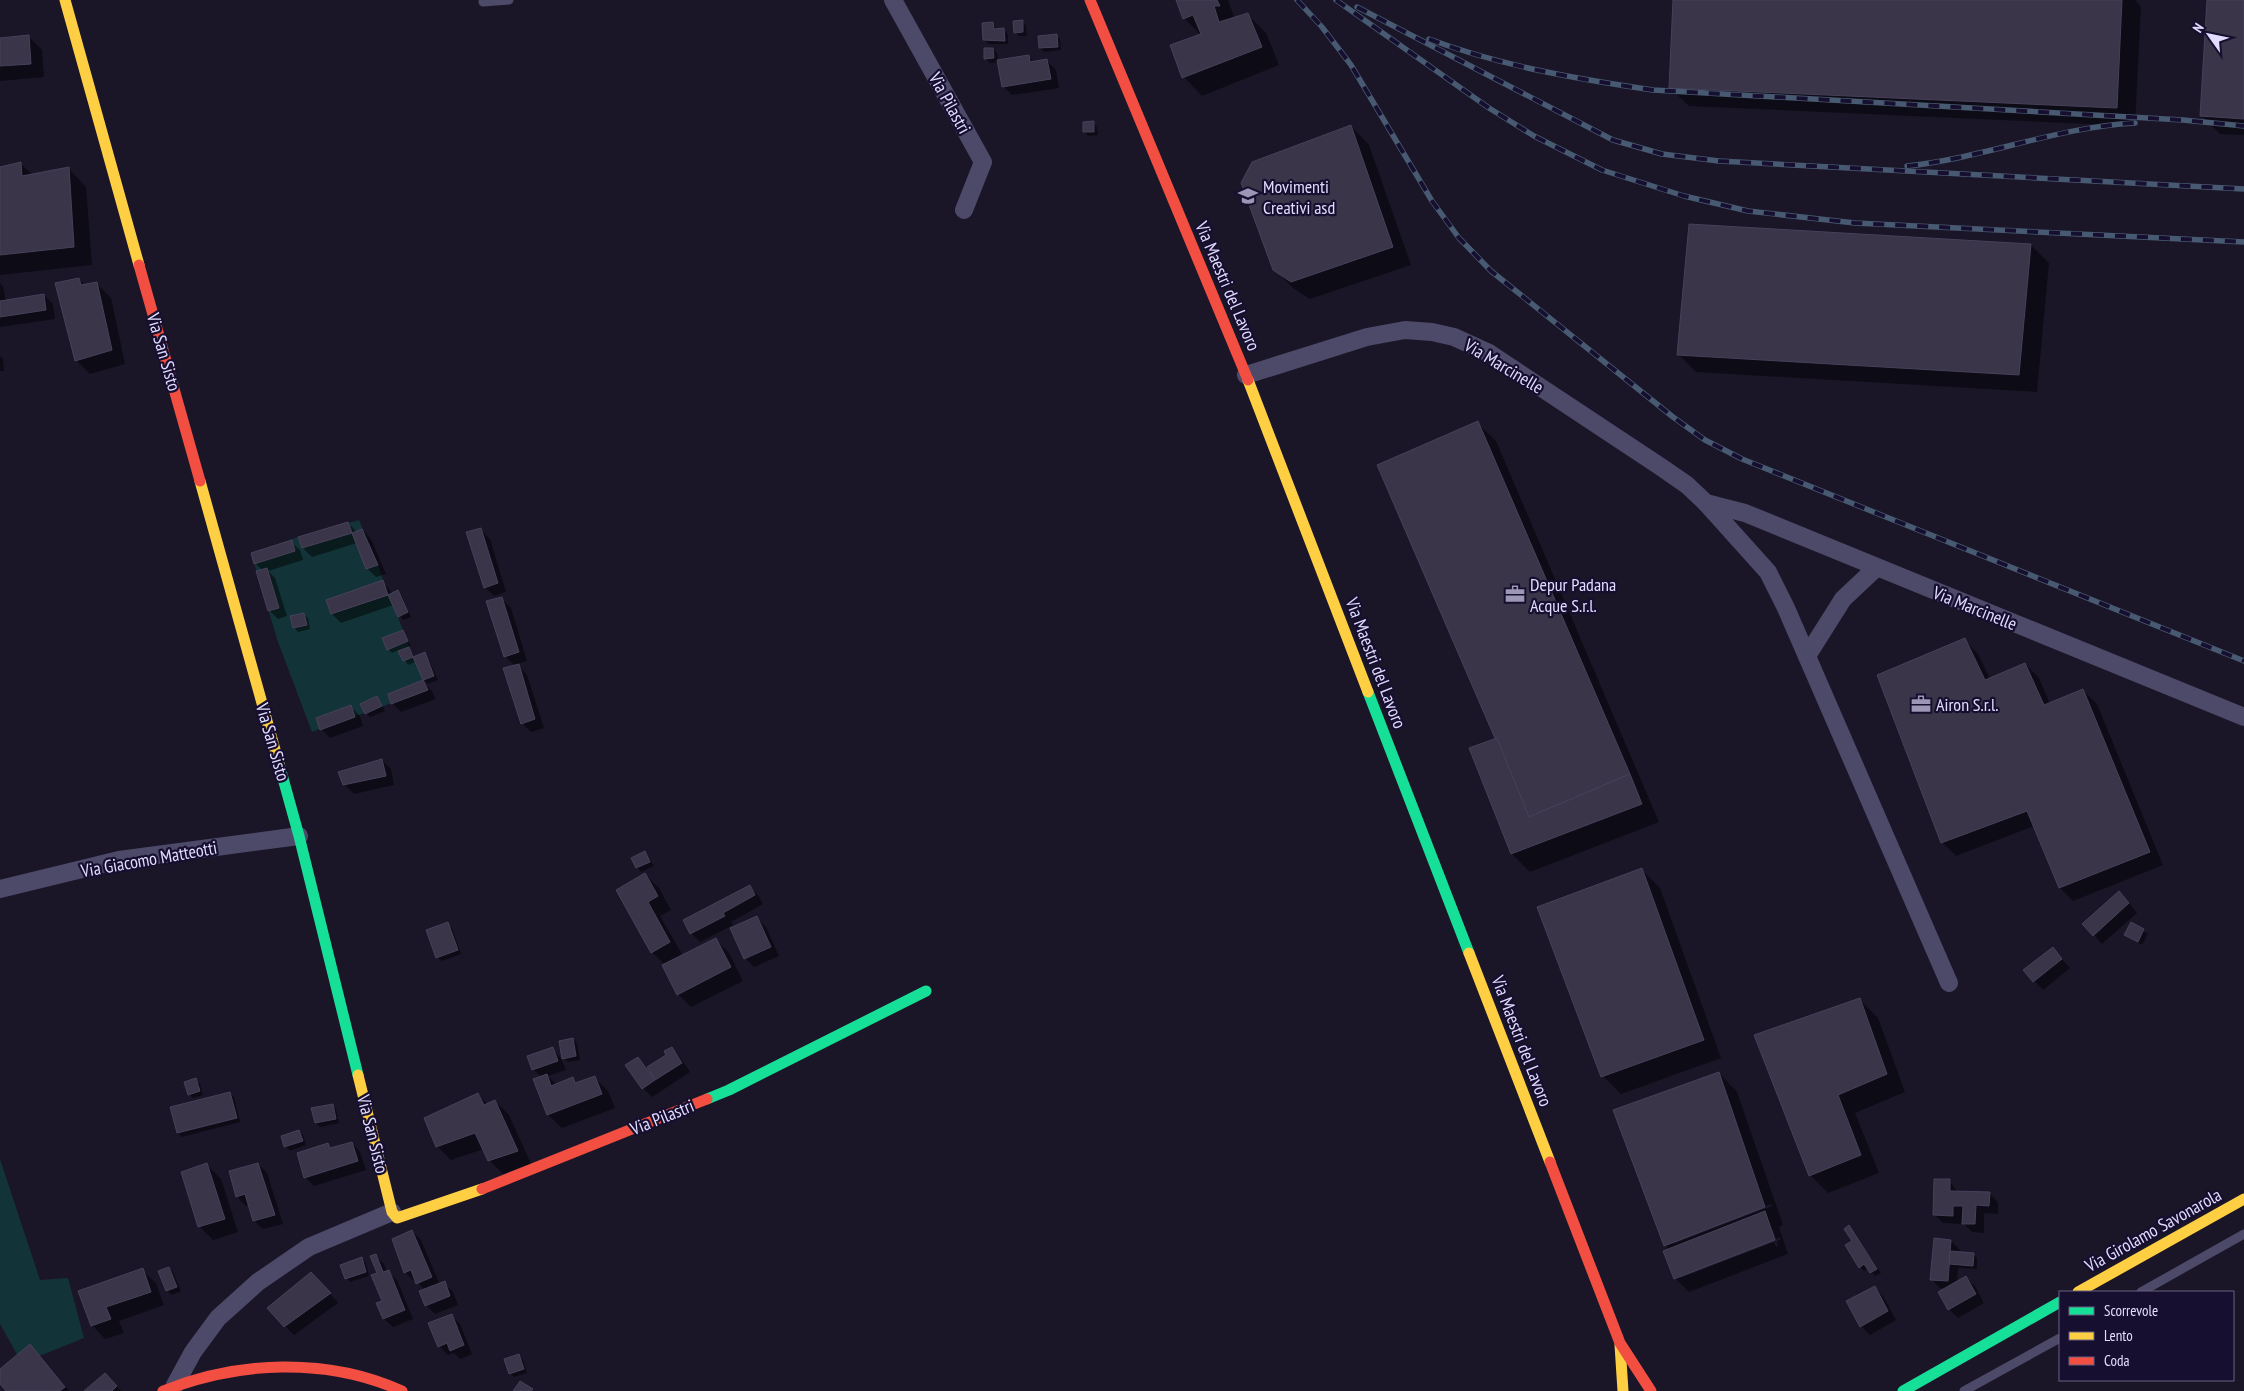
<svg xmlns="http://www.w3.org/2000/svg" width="2244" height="1391" font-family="'PT Sans Narrow',sans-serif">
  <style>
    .green { fill: #123337 }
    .shadow { fill: #0007; fill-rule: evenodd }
    .building { fill: #3a3549; stroke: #47415a }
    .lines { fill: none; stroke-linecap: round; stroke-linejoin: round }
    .lane { stroke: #4d4a69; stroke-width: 9 }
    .street { stroke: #4d4a69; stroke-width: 18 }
    .fast { stroke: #16e098; stroke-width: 11 }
    .slow { stroke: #ffcf43; stroke-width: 11 }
    .jam { stroke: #f24e42; stroke-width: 11 }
    .rail-casing { stroke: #485a71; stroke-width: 5.5 }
    .rail { stroke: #160f2f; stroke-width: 4; stroke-dasharray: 11; stroke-linecap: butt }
    .labels { text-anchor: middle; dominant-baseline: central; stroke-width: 4.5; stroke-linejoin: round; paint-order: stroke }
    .street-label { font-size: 18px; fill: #e2dcff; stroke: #160f2f }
    .poi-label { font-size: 18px; fill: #e2dcff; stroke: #160f2f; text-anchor: start }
  </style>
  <rect width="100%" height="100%" fill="#1a1628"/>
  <!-- green -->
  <g class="green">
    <polygon points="359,520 378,565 388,594 398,590 408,612 398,617 413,657 425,652 434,676 423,681 428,690 312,732 278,642 251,553 298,537"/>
    <polygon points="0,1159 40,1280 68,1278 84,1338 22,1363 0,1324"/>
  </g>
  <!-- shadow -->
  <g class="shadow">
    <polygon points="1178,0 1228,0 1235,19 1248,15 1266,33 1279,65 1202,96 1184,77 1201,35 1184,18"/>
    <polygon points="1675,0 2135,0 2141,6 2135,126 1689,106 1670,88"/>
    <polygon points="2208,0 2244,0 2244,135 2220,134 2201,115"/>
    <polygon points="1022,21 1026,26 1027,36 1019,36 1015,32"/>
    <polygon points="993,23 997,30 1004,30 1008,34 1008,44 988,44 984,39"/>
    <polygon points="1056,35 1060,39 1061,50 1044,52 1040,48"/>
    <polygon points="29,37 42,50 44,77 0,81 0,39"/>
    <polygon points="993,49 997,53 998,61 1028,56 1035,63 1047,61 1056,70 1059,88 1012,95 1003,86 999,62 990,63 986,59"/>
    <polygon points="1093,123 1097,127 1098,135 1088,136 1084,131"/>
    <polygon points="1351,126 1369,145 1411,265 1310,299 1293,288 1274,269"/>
    <polygon points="21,164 33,175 68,168 86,187 92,265 0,275 0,168"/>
    <polygon points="2031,245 2049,263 2037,392 1696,372 1678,354"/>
    <polygon points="79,279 86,286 97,284 111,298 125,364 90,374 76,360"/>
    <polygon points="0,283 3,286 6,301 44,295 53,304 55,319 0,327"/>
    <polygon points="0,356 3,359 4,371 0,371"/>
    <polygon points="1477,423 1496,441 1659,822 1530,872 1512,854"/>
    <polygon points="348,523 357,532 362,530 371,539 386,574 376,577 367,568 357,543 312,557 303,548"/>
    <polygon points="481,530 490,539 506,592 494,596 485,587"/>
    <polygon points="291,542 300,550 303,560 268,571 275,578 287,616 278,619 269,610 262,570 255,563"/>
    <polygon points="383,582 393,594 398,592 402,596 411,617 403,620 393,605 341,623 332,614 328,601"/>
    <polygon points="502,599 511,608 527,661 517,664 527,675 544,728 531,732 522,723 515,666 505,656"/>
    <polygon points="304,614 308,618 310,629 298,632 294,627"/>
    <polygon points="402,631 411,646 407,647 415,658 424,654 428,658 438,680 428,684 424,680 417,661 408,665 399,650 392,653 388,649"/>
    <polygon points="1964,640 1978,654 1990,679 2025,664 2039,678 2050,704 2083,690 2097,704 2163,865 2073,901 2060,888 2034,826 1956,856 1942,842"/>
    <polygon points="423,682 432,691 436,699 401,712 392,703"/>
    <polygon points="377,697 385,711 370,717 366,713"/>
    <polygon points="351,707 360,716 363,726 330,738 321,729"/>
    <polygon points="382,760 391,769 394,785 354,794 344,784"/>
    <polygon points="645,852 654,866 641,872 637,867"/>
    <polygon points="1642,870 1660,888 1721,1058 1621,1094 1603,1076"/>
    <polygon points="645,875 659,888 671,910 660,916 683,956 715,939 729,953 743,981 691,1007 678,994 665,965 652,952"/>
    <polygon points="749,886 758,895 763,904 731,922 733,925 700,942 691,933 685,921"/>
    <polygon points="2128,902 2137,913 2102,944 2094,935"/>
    <polygon points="757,918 766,927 779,956 754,967 745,958"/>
    <polygon points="447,924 452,928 461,954 442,961 437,957"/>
    <polygon points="2131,924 2148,934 2142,945 2126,935"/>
    <polygon points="2052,948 2070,968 2043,990 2025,971"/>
    <polygon points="1860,1000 1878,1018 1905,1092 1855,1113 1879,1173 1828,1193 1810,1175"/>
    <polygon points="573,1039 577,1043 580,1060 568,1062 563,1058"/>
    <polygon points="672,1048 680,1057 690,1072 652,1097 643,1088 638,1058 648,1068 668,1056"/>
    <polygon points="552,1049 561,1058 566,1070 548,1076 557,1085 572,1079 577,1084 594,1077 608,1091 615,1108 562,1128 548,1115 534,1080 541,1077 533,1069"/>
    <path d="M1719,1073l18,19 46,133 -4,2 9,27 -99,38 -14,-14 -6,-28 -4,-5zM1771,1204l1,2 -99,38v-3zM1770,1230h3l3,9 4,-2 1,2 -4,2 1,5 -2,1 -2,-5 -94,36v-3z"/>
    <polygon points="196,1080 200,1084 203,1095 193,1098 189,1094"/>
    <polygon points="229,1093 234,1097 240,1122 182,1137 178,1133"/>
    <polygon points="478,1094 488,1105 495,1101 509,1115 531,1164 503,1174 489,1160 484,1149 451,1160 437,1146"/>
    <polygon points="332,1105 336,1109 339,1123 320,1127 316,1123"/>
    <polygon points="299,1131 303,1135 306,1145 290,1151 286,1146"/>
    <polygon points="352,1143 360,1152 366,1170 314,1186 305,1177 328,1145 332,1149"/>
    <polygon points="258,1164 267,1173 283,1224 263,1229 254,1220 249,1204 246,1206 237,1197 231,1172"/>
    <polygon points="207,1165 221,1179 238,1232 213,1240 200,1227 183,1173"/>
    <polygon points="1949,1181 1958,1192 1989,1193 1998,1202 1998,1214 1984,1213 1984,1233 1972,1232 1962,1222 1961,1224 1943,1223 1934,1214"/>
    <polygon points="1849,1227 1881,1273 1875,1276 1869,1268 1864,1271 1860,1267"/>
    <polygon points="412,1231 421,1240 440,1285 444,1283 453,1292 458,1305 435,1314 426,1305 425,1291 416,1280 414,1281 405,1272"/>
    <polygon points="1951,1241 1960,1250 1960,1253 1973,1254 1977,1258 1977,1269 1958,1268 1957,1283 1966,1278 1975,1286 1984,1303 1958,1318 1949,1309 1947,1289 1940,1288 1931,1279"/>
    <polygon points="375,1255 384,1264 387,1272 397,1280 413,1319 393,1327 384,1319 384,1301"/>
    <polygon points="362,1258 366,1263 369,1276 350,1282 346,1278"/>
    <polygon points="169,1268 173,1272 181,1291 172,1295 167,1291 160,1272"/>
    <polygon points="142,1270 156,1283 164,1305 119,1321 124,1333 105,1339 92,1325 80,1292"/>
    <polygon points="320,1282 338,1303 294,1335 285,1326"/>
    <polygon points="1874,1287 1883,1296 1896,1320 1870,1335 1861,1326"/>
    <polygon points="451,1315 460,1324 472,1354 460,1359 454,1353 448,1355 439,1346"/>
    <polygon points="30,1346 43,1360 69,1391 8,1391 0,1382 0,1371"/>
    <polygon points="518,1356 523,1360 527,1373 514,1377 510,1373"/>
    <polygon points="114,1383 121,1391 86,1391"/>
  </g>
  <!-- building -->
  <g class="building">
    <polygon points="1176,0 1217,0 1220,6 1214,6 1219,22 1248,13 1262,47 1182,78 1170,45 1201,34 1193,15 1183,19"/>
    <polygon points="1673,0 2122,0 2117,108 1669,88"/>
    <polygon points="2207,0 2244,0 2244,119 2200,116"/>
    <polygon points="1023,20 1023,32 1014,33 1013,21"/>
    <polygon points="993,22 994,29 1004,28 1005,41 983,40 982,23"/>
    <polygon points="1057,34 1058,47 1039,48 1038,36"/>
    <polygon points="29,35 31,64 0,66 0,38"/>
    <polygon points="984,48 993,48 994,58 984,59"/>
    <polygon points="1029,55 1030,62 1047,59 1051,79 1002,87 997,60"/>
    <polygon points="1094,121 1094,132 1083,132 1083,122"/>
    <polygon points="1351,125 1393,247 1291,282 1273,270 1241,183 1252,162"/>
    <polygon points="21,162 22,176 69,167 74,247 0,255 0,167"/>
    <polygon points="1689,224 2031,244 2019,375 1677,355"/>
    <polygon points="79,278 81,285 97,282 112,350 75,361 55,283"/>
    <polygon points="44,294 46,310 0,317 0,301"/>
    <polygon points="1478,421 1630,774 1529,817 1377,465"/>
    <polygon points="348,522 352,533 302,548 298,537"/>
    <polygon points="481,528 498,583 484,588 466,532"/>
    <polygon points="362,529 378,565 366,569 352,533"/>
    <polygon points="292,540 295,551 254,564 251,553"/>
    <polygon points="267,568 279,608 268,611 256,571"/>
    <polygon points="383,580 388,595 331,614 326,600"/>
    <polygon points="398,590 408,612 398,617 388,595"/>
    <polygon points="502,597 519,652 504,657 486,601"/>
    <polygon points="304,613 307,625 293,628 290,616"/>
    <polygon points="403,630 408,641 387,650 382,638"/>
    <polygon points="1965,638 1985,680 2025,663 2044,705 2083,689 2150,852 2059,888 2027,811 1941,843 1877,675"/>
    <polygon points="409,647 413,657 403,661 398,651"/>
    <polygon points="425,652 434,676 423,680 413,657"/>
    <polygon points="519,664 535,719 521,724 503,668"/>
    <polygon points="423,680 428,690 391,704 388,694"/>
    <polygon points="377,696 382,706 365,714 360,704"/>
    <polygon points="351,705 355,717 320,730 316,718"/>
    <polygon points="1497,738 1529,817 1630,774 1642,804 1511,854 1469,748"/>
    <polygon points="382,759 386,776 343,785 338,772"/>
    <polygon points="645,851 650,862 636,868 631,858"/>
    <polygon points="1642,868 1704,1040 1601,1077 1537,907"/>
    <polygon points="645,873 658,896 648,902 670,942 651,953 616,890"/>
    <polygon points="750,885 755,895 723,913 725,916 690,934 683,920"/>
    <polygon points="2119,891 2129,903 2093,936 2082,924"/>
    <polygon points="757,916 771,947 744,959 730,928"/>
    <polygon points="448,922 458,950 436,958 426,930"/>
    <polygon points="2131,922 2144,929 2138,942 2124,935"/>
    <polygon points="716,938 731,967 677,995 662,965"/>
    <polygon points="2053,947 2062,959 2033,982 2023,970"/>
    <polygon points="1860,998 1887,1074 1838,1095 1861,1155 1809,1176 1754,1035"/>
    <polygon points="573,1038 576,1056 562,1059 559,1041"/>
    <polygon points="553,1047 558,1061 532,1070 527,1056"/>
    <polygon points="672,1047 682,1063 655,1080 647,1067 666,1055 664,1051"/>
    <polygon points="638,1057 655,1080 642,1089 625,1065"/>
    <polygon points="1719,1072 1765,1207 1664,1246 1613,1110"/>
    <polygon points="547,1074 551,1086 573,1077 575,1083 595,1076 602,1094 547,1115 533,1079"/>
    <polygon points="196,1078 200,1091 188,1095 184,1082"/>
    <polygon points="230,1092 237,1118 177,1133 170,1107"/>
    <polygon points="478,1093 484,1105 495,1100 518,1151 488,1161 475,1133 436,1147 424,1118"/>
    <polygon points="333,1104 336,1119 315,1123 311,1108"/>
    <polygon points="299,1130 303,1141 284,1147 281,1136"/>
    <polygon points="352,1142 358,1161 304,1178 297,1153 328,1143 330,1148"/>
    <polygon points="207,1163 225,1219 198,1227 181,1172"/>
    <polygon points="258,1163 275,1215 253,1221 245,1194 236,1197 229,1171"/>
    <polygon points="1934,1179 1950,1179 1950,1191 1990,1192 1989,1206 1976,1205 1975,1224 1962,1224 1963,1206 1953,1206 1953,1216 1933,1215"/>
    <polygon points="1765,1211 1775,1240 1674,1279 1663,1251"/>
    <polygon points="1849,1225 1877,1269 1870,1273 1864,1264 1859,1268 1845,1245 1852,1241 1844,1229"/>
    <polygon points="412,1230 432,1277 416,1284 411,1270 404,1273 392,1239"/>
    <polygon points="1934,1238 1951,1240 1948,1281 1930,1280"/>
    <polygon points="1950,1251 1974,1253 1973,1266 1949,1264"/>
    <polygon points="376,1254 383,1272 389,1270 405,1310 383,1319 376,1303 382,1301 371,1275 377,1273 370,1256"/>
    <polygon points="362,1257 366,1272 345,1279 340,1265"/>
    <polygon points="169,1267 177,1287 166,1291 158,1271"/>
    <polygon points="143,1268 151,1292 106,1307 111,1319 91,1326 78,1291"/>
    <polygon points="311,1272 331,1293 284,1327 267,1308"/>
    <polygon points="1966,1276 1976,1294 1948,1310 1938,1292"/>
    <polygon points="445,1281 450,1296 425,1306 419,1291"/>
    <polygon points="1875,1286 1888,1311 1860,1327 1846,1301"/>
    <polygon points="452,1314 464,1345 450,1351 447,1343 438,1347 428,1323"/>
    <polygon points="30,1344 65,1387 60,1391 6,1391 0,1384 0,1369"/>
    <polygon points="519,1354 524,1369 509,1374 504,1359"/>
    <polygon points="105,1373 117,1386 112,1391 84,1391"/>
    <polygon points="520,1381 533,1389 531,1391 513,1391"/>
  </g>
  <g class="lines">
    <!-- lane -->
    <g class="lane">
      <polyline points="483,2 509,0"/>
      <polyline points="2141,1292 2244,1234"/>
      <polyline points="1964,1391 2060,1338"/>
    </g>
    <!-- street -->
    <g class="street">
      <polyline points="893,0 983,162 964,210"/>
      <polyline points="1246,375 1367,337 1405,330 1432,332 1454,337 1489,353 1661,467 1687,485 1706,503 1745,513 2244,717"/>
      <polyline points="1706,503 1768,572 1786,608 1949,983"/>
      <polyline points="1807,656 1843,599 1876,568"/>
      <polyline points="0,889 119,860 299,836"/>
      <polyline points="175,1385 193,1352 218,1318 258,1282 309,1247 392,1212"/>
    </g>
    <!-- fast -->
    <g class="fast">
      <polyline points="1368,692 1469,953"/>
      <polyline points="279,764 299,836 358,1075"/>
      <polyline points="707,1099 729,1090 926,991"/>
      <polyline points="1903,1391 2060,1302"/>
    </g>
    <!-- slow -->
    <g class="slow">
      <polyline points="65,0 139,265"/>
      <polyline points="1248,380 1368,692"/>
      <polyline points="200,481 279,764"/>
      <polyline points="1469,953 1550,1162"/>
      <polyline points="358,1075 392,1212 397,1218 482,1189"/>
      <polyline points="2078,1292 2244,1199"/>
      <polyline points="1620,1345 1623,1391"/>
    </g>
    <!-- jam -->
    <g class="jam">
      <polyline points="1090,0 1248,380"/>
      <polyline points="139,265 200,481"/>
      <polyline points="1550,1162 1620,1343 1651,1391"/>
      <polyline points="482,1189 707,1099"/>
      <path d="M163,1391c75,-30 164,-34 239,0"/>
    </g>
    <defs>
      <g id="rail">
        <polyline points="1297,0 1322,27 1351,65 1432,201 1459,238 1491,271 1673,417 1705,440 1742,459 2244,661"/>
        <polyline points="1336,0 1489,108 1534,136 1602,170 1684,196 1748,211 1855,223 2244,242"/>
        <polyline points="1357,7 1613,140 1662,154 1719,161 2244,189"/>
        <path d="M1429,39c72,27 148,40 224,51l530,30 61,6"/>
        <path d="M1907,166c77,-8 150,-39 228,-43"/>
      </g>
    </defs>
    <!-- rail casing -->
    <use href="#rail" class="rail-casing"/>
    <!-- rail -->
    <use href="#rail" class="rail"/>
  </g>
  <!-- icons -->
  <defs>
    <symbol id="school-bare" viewBox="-9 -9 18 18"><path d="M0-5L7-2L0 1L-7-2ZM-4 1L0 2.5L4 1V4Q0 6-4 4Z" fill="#9c97b4" stroke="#160f2f" stroke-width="2.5" paint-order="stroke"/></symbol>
    <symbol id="office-bare" viewBox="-9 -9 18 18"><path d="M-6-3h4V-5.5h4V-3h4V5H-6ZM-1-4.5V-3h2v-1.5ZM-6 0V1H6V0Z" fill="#9c97b4" stroke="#160f2f" stroke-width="2.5" paint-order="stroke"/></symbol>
  </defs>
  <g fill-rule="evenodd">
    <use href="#school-bare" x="1234" y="182" width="28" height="28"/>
    <use href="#office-bare" x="1501" y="580" width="28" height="28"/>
    <use href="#office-bare" x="1907" y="690" width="28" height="28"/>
  </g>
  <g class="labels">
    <!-- street labels -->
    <g class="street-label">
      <text transform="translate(950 103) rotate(61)">Via Pilastri</text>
      <text transform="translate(1228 286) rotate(67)">Via Maestri del Lavoro</text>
      <text transform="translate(164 352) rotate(74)">Via San Sisto</text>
      <text transform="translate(1504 366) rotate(31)">Via Marcinelle</text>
      <text transform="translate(1975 608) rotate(22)">Via Marcinelle</text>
      <text transform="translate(1376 663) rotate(69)">Via Maestri del Lavoro</text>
      <text transform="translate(273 742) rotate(74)">Via San Sisto</text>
      <text transform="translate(149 859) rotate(-10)">Via Giacomo Matteotti</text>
      <text transform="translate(1522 1041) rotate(69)">Via Maestri del Lavoro</text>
      <text transform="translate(662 1117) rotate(-22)">Via Pilastri</text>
      <text transform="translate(373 1134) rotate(76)">Via San Sisto</text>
      <text transform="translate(2153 1230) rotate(-29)">Via Girolamo Savonarola</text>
    </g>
    <!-- poi labels -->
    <g class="poi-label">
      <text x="1263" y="186">Movimenti<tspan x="1263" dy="21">Creativi asd</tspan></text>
      <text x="1530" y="584">Depur Padana<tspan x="1530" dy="21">Acque S.r.l.</tspan></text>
      <text x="1936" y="704">Airon S.r.l.</text>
    </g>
  </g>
  <!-- legend -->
  <rect x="2059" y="1291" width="175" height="90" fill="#160f2f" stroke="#686182"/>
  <rect x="2069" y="1307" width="25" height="8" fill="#16e098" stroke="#686182"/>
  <text x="2104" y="1316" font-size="15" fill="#e2dcff">Scorrevole</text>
  <rect x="2069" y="1332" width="25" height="8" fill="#ffcf43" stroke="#686182"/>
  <text x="2104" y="1341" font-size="15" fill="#e2dcff">Lento</text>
  <rect x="2069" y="1357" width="25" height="8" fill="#f24e42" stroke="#686182"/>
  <text x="2104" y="1366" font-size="15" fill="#e2dcff">Coda</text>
  <!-- north arrow -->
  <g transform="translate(2209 35) rotate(303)" stroke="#160f2f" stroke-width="4" paint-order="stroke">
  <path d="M0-4L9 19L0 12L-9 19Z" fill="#e2dcff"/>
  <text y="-8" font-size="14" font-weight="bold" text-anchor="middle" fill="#e2dcff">N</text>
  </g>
</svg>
